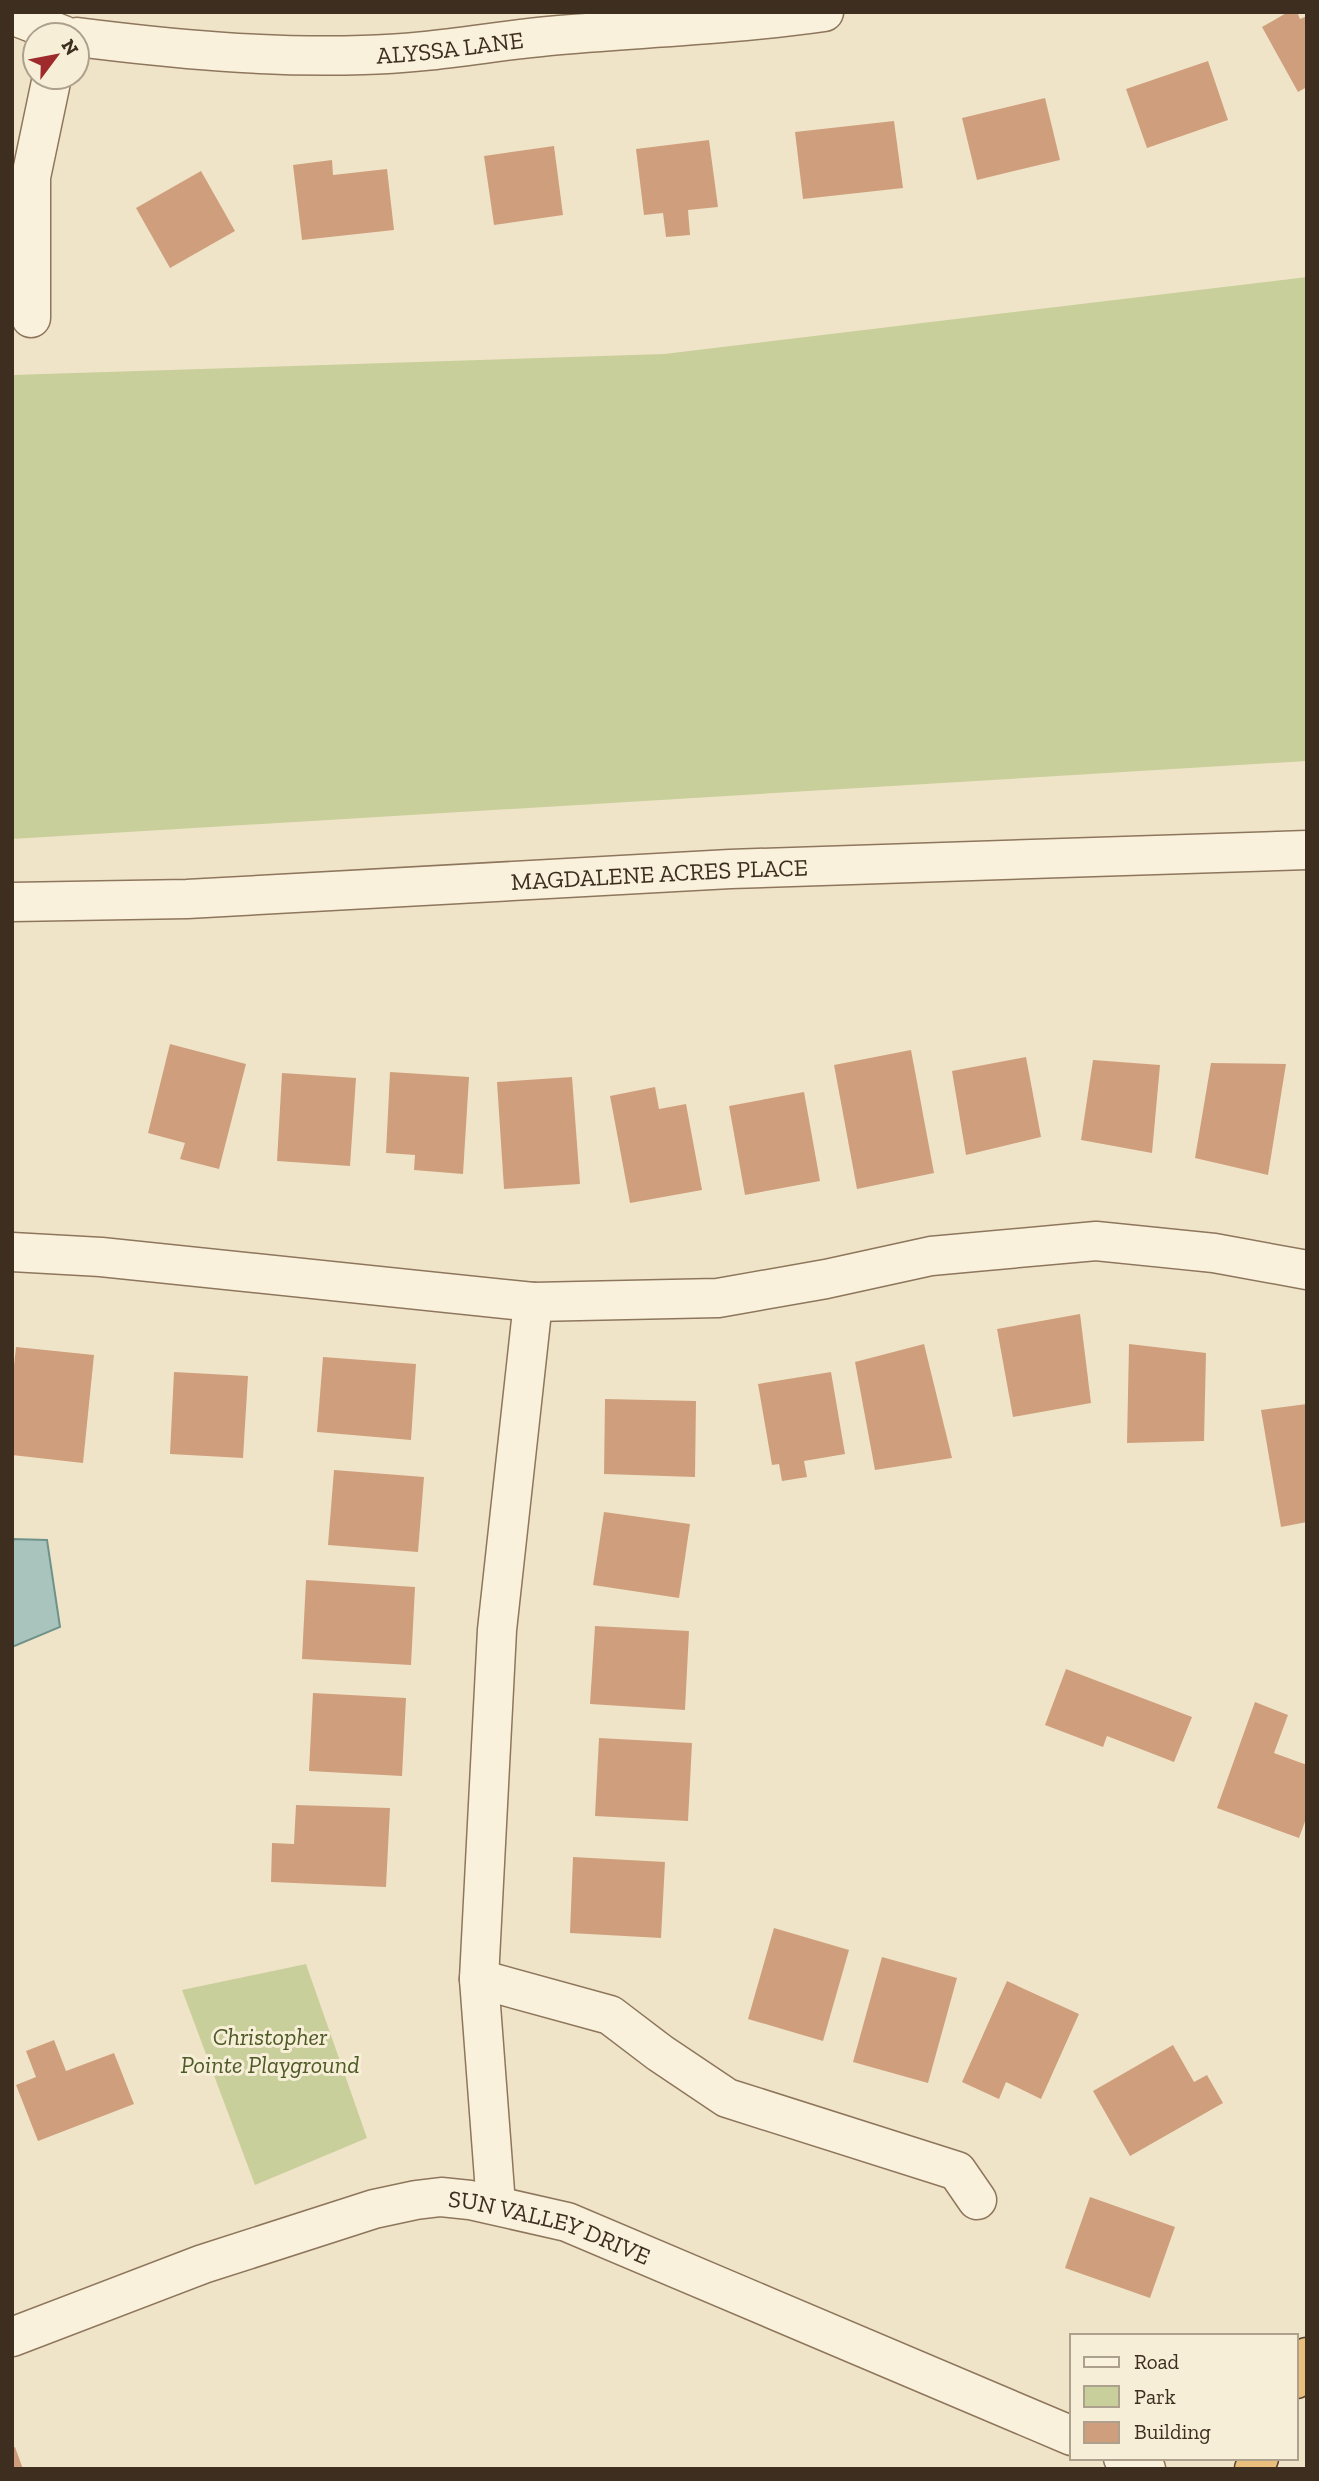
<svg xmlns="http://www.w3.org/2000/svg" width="1319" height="2481" font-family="'Zilla Slab',serif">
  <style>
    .green { fill: #c9cf9b }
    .water { fill: #a9c4bc; stroke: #6f938a; stroke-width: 2 }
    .building { fill: #cf9f7d }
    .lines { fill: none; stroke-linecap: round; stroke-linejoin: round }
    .minor-casing { stroke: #8d765c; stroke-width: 41 }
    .trunk-casing { stroke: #5b4430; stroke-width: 41 }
    .minor { stroke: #faf1dc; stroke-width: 38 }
    .trunk { stroke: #eabe7c; stroke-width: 38 }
    .labels { text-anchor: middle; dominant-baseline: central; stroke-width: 6; stroke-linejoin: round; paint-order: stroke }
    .street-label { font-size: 24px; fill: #3d2e20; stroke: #f7eed8 }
    .park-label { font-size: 24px; font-style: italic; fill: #4d5a26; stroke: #f7eed8 }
  </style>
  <rect width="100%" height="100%" fill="#f0e4c8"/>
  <!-- green -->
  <g class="green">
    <polygon points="1307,277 1307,761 12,839 12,375 664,354"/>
    <polygon points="306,1964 367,2138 255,2185 182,1990"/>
  </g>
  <!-- water -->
  <polygon class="water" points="12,1539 47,1540 60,1627 12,1647"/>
  <!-- building -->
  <g class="building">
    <polygon points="1288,12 1297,12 1300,19 1307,16 1307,87 1298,92 1262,27"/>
    <polygon points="1208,61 1228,120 1147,148 1126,89"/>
    <polygon points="1045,98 1060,160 977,180 962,118"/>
    <polygon points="894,121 903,188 803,199 795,132"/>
    <polygon points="709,140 718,207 688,210 690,235 666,237 663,213 644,215 636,149"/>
    <polygon points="554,146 563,215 494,225 484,156"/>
    <polygon points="332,160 333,175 387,169 394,230 302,240 293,165"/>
    <polygon points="201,171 235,231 170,268 136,208"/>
    <polygon points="170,1044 246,1064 219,1169 180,1159 185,1143 148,1133"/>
    <polygon points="911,1050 934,1173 857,1189 834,1065"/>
    <polygon points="1026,1057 1041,1137 966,1155 952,1071"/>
    <polygon points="1093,1060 1160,1065 1152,1153 1081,1140"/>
    <polygon points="1211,1063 1286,1064 1268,1175 1195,1158"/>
    <polygon points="390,1072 469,1077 463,1174 414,1170 415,1155 386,1153"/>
    <polygon points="282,1073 356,1078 350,1166 277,1161"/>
    <polygon points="572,1077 580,1184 504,1189 497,1082"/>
    <polygon points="655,1087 659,1109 686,1104 702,1190 630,1203 610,1096"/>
    <polygon points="804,1092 820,1181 745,1195 729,1106"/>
    <polygon points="1080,1314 1091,1403 1013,1417 997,1329"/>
    <polygon points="924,1344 952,1458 875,1470 855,1362"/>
    <polygon points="1129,1344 1206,1353 1204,1441 1127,1443"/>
    <polygon points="16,1347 94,1355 83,1463 12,1455 12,1384"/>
    <polygon points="323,1357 416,1364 411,1440 317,1432"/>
    <polygon points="174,1372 248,1376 243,1458 170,1454"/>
    <polygon points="831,1372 845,1454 804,1461 807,1477 782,1481 779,1464 772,1465 758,1384"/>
    <polygon points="605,1399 696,1401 695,1477 604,1474"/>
    <polygon points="1307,1404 1307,1522 1281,1527 1261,1410"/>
    <polygon points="334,1470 424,1477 418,1552 328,1545"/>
    <polygon points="604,1512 690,1524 679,1598 593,1585"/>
    <polygon points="306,1580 415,1587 411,1665 302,1659"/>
    <polygon points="595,1626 689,1631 685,1710 590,1704"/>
    <polygon points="1066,1669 1192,1717 1174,1762 1107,1736 1103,1747 1045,1725"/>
    <polygon points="313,1693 406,1698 402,1776 309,1771"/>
    <polygon points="1255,1702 1288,1715 1274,1753 1307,1765 1307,1816 1299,1838 1217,1808"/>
    <polygon points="599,1738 692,1743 688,1821 595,1816"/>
    <polygon points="296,1805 390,1808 386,1887 271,1882 272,1843 294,1844"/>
    <polygon points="573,1857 665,1862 661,1938 570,1933"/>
    <polygon points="774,1928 849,1950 823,2041 748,2019"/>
    <polygon points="882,1957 957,1978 928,2083 853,2062"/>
    <polygon points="1007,1981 1079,2014 1041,2099 1006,2082 999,2099 962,2082"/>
    <polygon points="54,2040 66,2071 114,2053 134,2104 38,2141 16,2085 36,2077 26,2051"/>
    <polygon points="1173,2045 1194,2082 1207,2075 1223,2103 1130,2156 1093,2091"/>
    <polygon points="1090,2197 1175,2227 1150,2298 1065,2268"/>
    <polygon points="15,2447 23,2469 12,2469 12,2448"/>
  </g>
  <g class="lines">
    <defs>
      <g id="minor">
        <polyline points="12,15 63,35"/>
        <path id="s1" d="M77,37c95,12 191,21 286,18 63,-1 124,-13 186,-19 91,-8 184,-11 275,-24"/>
        <polyline points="31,318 31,177 52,77"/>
        <path id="s2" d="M12,902l175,-3 543,-30 577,-19"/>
        <polyline points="12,1252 101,1257 533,1302 718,1298 826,1279 931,1256 1096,1241 1214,1253 1307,1270"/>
        <polyline points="479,1979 610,2015 660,2053 727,2098 957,2171 977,2200"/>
        <polyline points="496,2205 479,1979 497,1630 533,1302"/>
        <path id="s3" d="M12,2337l191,-73 171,-55 42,-9 25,-3 29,3 97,22 505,214"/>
        <polyline points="1123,2458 1146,2469"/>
      </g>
      <g id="trunk">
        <polyline points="1296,2379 1307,2357"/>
        <polyline points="1254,2469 1259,2458"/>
      </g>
    </defs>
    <!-- minor casing -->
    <use href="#minor" class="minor-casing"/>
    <!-- trunk casing -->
    <use href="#trunk" class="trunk-casing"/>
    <!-- minor -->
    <use href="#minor" class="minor"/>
    <!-- trunk -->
    <use href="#trunk" class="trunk"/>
  </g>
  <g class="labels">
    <!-- street labels -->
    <g class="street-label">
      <text stroke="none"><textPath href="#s1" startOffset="374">ALYSSA LANE</textPath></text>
      <text stroke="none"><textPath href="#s2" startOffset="648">MAGDALENE ACRES PLACE</textPath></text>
      <text stroke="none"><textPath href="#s3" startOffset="565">SUN VALLEY DRIVE</textPath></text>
    </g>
    <!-- park labels -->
    <g class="park-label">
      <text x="270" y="2036">Christopher<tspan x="270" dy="28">Pointe Playground</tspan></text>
    </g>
  </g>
  <!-- border -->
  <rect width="1319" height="2481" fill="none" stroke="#3d2e20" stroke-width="28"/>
  <!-- legend -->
  <rect x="1070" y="2334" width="228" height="126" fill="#f7eed8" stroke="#ada18e" stroke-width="2"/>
  <rect x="1084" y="2357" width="35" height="10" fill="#faf1dc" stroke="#ada18e" stroke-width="2"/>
  <text x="1134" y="2369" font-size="21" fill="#3d2e20">Road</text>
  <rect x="1084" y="2386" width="35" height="21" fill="#c9cf9b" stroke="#ada18e" stroke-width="2"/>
  <text x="1134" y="2404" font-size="21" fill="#3d2e20">Park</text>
  <rect x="1084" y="2422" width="35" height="21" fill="#cf9f7d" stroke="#ada18e" stroke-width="2"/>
  <text x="1134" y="2439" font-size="21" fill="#3d2e20">Building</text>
  <!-- north arrow -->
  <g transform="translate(56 56) rotate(58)"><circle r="33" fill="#f7eed8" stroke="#ada18e" stroke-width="2"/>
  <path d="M0-5L12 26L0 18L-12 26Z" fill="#9e2a2b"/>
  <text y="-10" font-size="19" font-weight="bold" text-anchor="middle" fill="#3d2e20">N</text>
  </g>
</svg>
